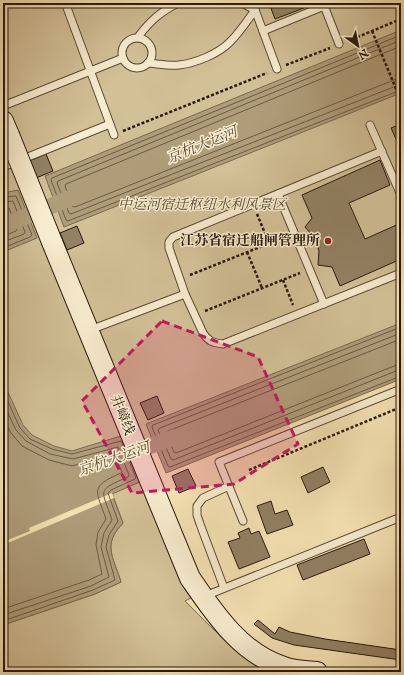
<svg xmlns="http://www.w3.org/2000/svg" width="404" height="675" font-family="'IM FELL English','Noto Serif SC',serif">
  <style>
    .green { fill: #d2c097; stroke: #7c6c52 }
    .water { fill: #af9d7a; stroke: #79684e }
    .pier { fill: #f5e2b3 }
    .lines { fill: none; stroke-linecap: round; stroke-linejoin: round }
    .shore { stroke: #6b5a43; stroke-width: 1 }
    .canal { stroke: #af9d7a; stroke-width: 16 }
    .building { fill: #928163; stroke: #27180c }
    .service-casing { stroke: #5a4a36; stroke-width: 9 }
    .secondary-casing { stroke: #27180c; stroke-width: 22 }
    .path { stroke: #27180c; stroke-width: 2.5; stroke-dasharray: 3 2; stroke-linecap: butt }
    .service { stroke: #f8ecce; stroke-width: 7 }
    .secondary { stroke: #f8ecce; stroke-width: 20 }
    .secondary-bridge-casing { stroke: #27180c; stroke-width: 22; stroke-linecap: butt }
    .secondary-bridge { stroke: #f8ecce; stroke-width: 20 }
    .marked { fill: #c2185b; fill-opacity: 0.2; stroke: #c2185b; stroke-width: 3; stroke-dasharray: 8 5; stroke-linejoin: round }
    .poi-dot { fill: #8f2418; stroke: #f8ecce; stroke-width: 1.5 }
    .labels { text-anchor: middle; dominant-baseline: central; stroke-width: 3; stroke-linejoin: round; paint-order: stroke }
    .park-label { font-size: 14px; font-style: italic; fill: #5a4a36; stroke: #f8ecce }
    .poi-label { font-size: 14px; font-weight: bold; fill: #27180c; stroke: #f8ecce; text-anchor: end }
    .street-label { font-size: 14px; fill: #27180c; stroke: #f8ecce }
    .water-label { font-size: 15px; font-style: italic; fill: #5d4d38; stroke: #f8ecce }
  </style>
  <rect width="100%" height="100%" fill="#f5e2b3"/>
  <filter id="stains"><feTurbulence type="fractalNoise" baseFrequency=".005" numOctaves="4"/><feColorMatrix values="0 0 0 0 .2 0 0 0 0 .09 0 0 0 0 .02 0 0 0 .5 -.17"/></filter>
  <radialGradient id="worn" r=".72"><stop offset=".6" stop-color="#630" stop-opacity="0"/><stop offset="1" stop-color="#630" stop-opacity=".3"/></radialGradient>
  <!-- green -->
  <g class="green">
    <polygon points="3,3 401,3 401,342 3,499"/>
    <path d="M142,481l49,117 -6,3 28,28 27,21 38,22h-275v-47l92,-31 26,-12c-8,-26 -19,-37 2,-59l-11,-30z"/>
  </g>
  <!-- water -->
  <g class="water">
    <polygon points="401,30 401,93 64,227 45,176"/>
    <polygon points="18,190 37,238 3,252 3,193"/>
    <polygon points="401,323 401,379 166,473 146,424"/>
    <path d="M3,390h4l16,35 9,10 22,11 18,5 52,-16 18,46 -30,13 11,29c-21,22 -10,33 -2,59l-26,12 -92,31z"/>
  </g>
  <!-- pier -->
  <polygon class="pier" points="112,493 114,498 3,545 3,542 30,531 29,528"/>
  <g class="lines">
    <!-- shore -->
    <g class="shore">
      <polyline points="401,35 52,178 51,180 66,220 68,221 401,90"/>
      <polyline points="401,40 58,181 57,183 69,213 71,214 396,86 401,85"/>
      <polyline points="401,46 66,184 65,186 72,206 75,207 394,80 401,79"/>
      <polyline points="3,197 16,196 32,235 30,237 3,248"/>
      <polyline points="3,202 13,201 25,232 24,234 3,242"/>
      <polyline points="3,208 9,208 17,229 16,231 3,236"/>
      <polyline points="401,327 153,425 152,427 168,466 170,467 401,376"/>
      <polyline points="401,333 160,428 158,430 171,459 173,460 396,371 401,371"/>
      <polyline points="401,339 168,431 166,434 174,452 176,453 394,366 401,365"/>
      <polyline points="3,394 5,395 20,428 30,439 52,449 72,454 121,441 136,478 135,479 111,490 108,493 118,521 109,535 106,547 115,580 93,590 3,621"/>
      <path d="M3,403l13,27 10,11 24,13 23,5 45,-12 11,28 -1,2c-33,14 -26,12 -16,43l-8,13 -3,14 8,30 -18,9 -88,29"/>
      <path d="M3,417l8,16 11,13 27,14 23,6 42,-12 8,18 -1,1c-32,14 -25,17 -15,46l-8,13 -2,13 6,29 -13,6 -86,29"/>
    </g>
    <!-- canal -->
    <g class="canal">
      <polyline points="3,226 75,196"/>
      <polyline points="128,454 175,437"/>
    </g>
  </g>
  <!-- building -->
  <g class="building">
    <polygon points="269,3 303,3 304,8 275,19"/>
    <polygon points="401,124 401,150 391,128"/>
    <polygon points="46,154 53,171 36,178 29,161"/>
    <polygon points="380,160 390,185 349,203 365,239 401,223 401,259 340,286 332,267 318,265 319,251 316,242 311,234 305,227 312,218 302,195"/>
    <polygon points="77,226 84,243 67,250 60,233"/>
    <polygon points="157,396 164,413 148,420 140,403"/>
    <polygon points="323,467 330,482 308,493 301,477"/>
    <polygon points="188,469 196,486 179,493 172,476"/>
    <polygon points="271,501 275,514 287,510 293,525 267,534 257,506"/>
    <polygon points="249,528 251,534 259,531 270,557 239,569 228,542 240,538 238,533"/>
    <polygon points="364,539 370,554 303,580 297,565"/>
    <polygon points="258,620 275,634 279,627 290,632 325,639 401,650 401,660 294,645 272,638 254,624"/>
  </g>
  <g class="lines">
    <defs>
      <g id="service">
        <polyline points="323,3 339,44"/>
        <polyline points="66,5 114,135"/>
        <polyline points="254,7 277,69"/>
        <polyline points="263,31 324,6"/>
        <path d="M138,37c12,-16 22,-25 40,-34"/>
        <circle cx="137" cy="53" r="15"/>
        <path d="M148,63c11,1 21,3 31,2 17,-2 39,-11 51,-23 10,-10 17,-21 25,-32l-13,-7"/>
        <polyline points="3,106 123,58"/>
        <polyline points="370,125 401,195"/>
        <path d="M382,151l-209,86 -4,5v6l16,46 18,39c5,8 10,10 20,11l178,-71"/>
        <polyline points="3,167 110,124"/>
        <polyline points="278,194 324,304"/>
        <polyline points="90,330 185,294"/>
        <polyline points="243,521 219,462 401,389"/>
        <polyline points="224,588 200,524 197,515 197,506 203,498 229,486"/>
        <polyline points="205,596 401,517"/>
      </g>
      <g id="secondary">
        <polyline points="3,121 9,135"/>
        <path d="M52,242l138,336c24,35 51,76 94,89 10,4 22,4 33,5"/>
      </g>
    </defs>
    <!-- service casing -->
    <use href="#service" class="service-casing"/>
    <!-- secondary casing -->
    <use href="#secondary" class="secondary-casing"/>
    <!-- path -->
    <g class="path">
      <polyline points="372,31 401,101"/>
      <polyline points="348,41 401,19"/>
      <polyline points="286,65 330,48"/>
      <polyline points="123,131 267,73"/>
      <polyline points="257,214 269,243"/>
      <polyline points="247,252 262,288"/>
      <polyline points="190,275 285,237"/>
      <polyline points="283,280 293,305"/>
      <polyline points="205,311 300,273"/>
      <polyline points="249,470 401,407"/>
    </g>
    <!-- service -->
    <use href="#service" class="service"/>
    <!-- secondary -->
    <use href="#secondary" class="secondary"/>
    <defs>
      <polyline id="secondary-bridge" points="9,135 52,242"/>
    </defs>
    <!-- secondary-bridge casing -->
    <use href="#secondary-bridge" class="secondary-bridge-casing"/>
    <!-- secondary-bridge -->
    <use href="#secondary-bridge" class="secondary-bridge"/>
  </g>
  <!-- marked area -->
  <path class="marked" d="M162,321l96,36 40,87 -64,40 -102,9 -50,-92z"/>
  <!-- markers -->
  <circle class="poi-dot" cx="328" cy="241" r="4"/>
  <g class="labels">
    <!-- park labels -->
    <g class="park-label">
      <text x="202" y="205">中运河宿迁枢纽水利风景区</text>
    </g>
    <!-- poi labels -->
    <g class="poi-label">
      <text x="320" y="241">江苏省宿迁船闸管理所</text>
    </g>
    <!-- street labels -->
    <g class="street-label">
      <text transform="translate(122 415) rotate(68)">井嶂线</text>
    </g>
    <!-- water labels -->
    <g class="water-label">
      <text transform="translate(202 145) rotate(-22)">京杭大运河</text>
      <text transform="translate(114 459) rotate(-19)">京杭大运河</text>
    </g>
  </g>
  <!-- margin -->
  <rect width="404" height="675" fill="none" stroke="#f5e2b3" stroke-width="16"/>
  <rect x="4" y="4" width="396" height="667" fill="none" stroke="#27180c" stroke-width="2"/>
  <rect x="8" y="8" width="388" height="659" fill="none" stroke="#27180c"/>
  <!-- north arrow -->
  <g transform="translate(358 46) rotate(147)" stroke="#f8ecce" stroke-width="3" paint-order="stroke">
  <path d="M0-3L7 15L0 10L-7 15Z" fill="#27180c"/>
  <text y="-6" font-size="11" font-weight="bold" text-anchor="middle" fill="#27180c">N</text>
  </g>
  <rect width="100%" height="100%" filter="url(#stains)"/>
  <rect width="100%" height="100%" fill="url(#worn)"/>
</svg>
